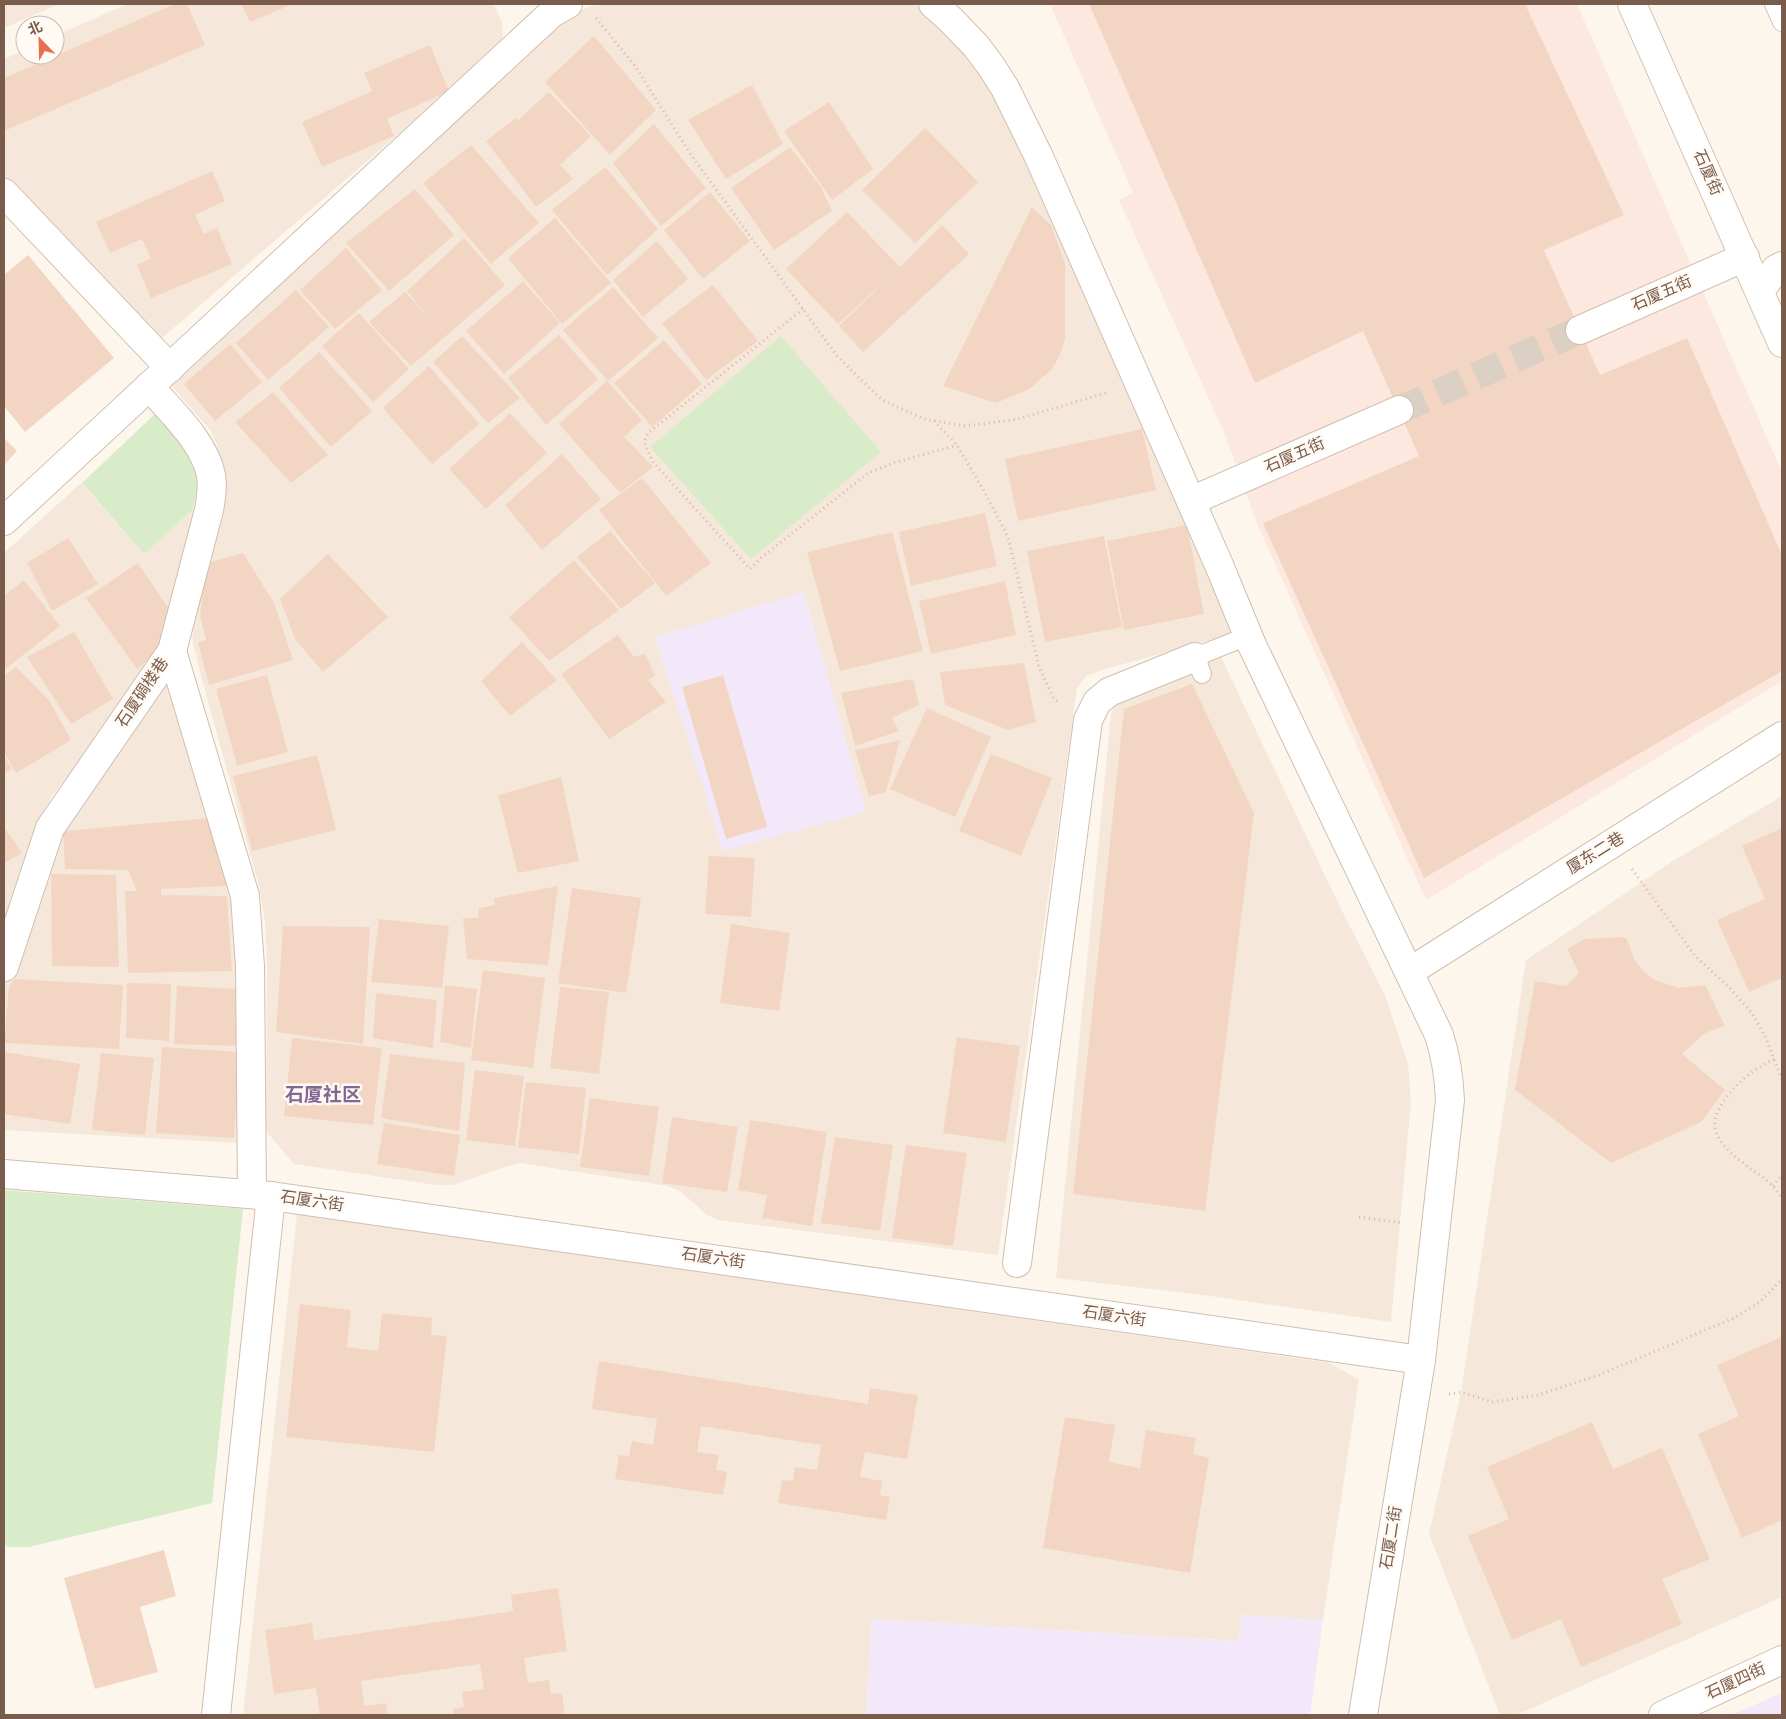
<svg xmlns="http://www.w3.org/2000/svg" width="1786" height="1719" font-family="Overpass,'Noto Sans SC',sans-serif">
  <style>
    .residential { fill: #f5e8da }
    .commercial { fill: #fde8e0 }
    .education { fill: #f3e8fa }
    .green { fill: #d8ecc9 }
    .building { fill: #f3d5c3 }
    .lines { fill: none; stroke-linecap: round; stroke-linejoin: round }
    .street-tunnel { stroke: #dcd0c4; stroke-width: 28; stroke-dasharray: 28 14; stroke-linecap: butt }
    .lane-casing { stroke: #d1beb0; stroke-width: 20 }
    .street-casing { stroke: #d1beb0; stroke-width: 30 }
    .secondary-casing { stroke: #d6c0b0; stroke-width: 30 }
    .path { stroke: #d9b8a5; stroke-width: 3; stroke-dasharray: 1 4; stroke-linecap: butt }
    .lane { stroke: #fff; stroke-width: 18 }
    .street { stroke: #fff; stroke-width: 28 }
    .secondary { stroke: #fff; stroke-width: 28 }
    .labels { text-anchor: middle; dominant-baseline: central; stroke-width: 5; stroke-linejoin: round; paint-order: stroke }
    .street-label { font-size: 16px; fill: #7a5c4d; stroke: #fffaf3 }
    .quarter-label { font-size: 19px; font-weight: bold; fill: #846695; stroke: #fffaf3 }
  </style>
  <rect width="100%" height="100%" fill="#fdf6ec"/>
  <!-- residential -->
  <g class="residential">
    <polygon points="4,4 59,4 4,28"/>
    <polygon points="127,4 494,4 502,22 503,44 155,344 4,185 4,59 25,50 25,55 55,55 55,36"/>
    <polygon points="597,4 915,4 921,10 972,63 990,87 1004,111 1077,271 1235,633 1102,670 1086,676 1077,688 998,1255 718,1220 707,1215 681,1192 668,1186 520,1163 502,1168 453,1185 436,1185 294,1164 266,1131 267,964 265,921 259,886 201,676 193,643 193,620 224,494 225,477 223,462 216,442 211,431 171,385 548,32 577,12"/>
    <polygon points="81,483 144,554 193,509 191,534 168,649 51,797 38,825 4,947 4,553"/>
    <polygon points="1220,655 1341,909 1385,995 1408,1064 1411,1102 1391,1322 1203,1295 1056,1278 1111,715 1114,706 1123,696"/>
    <polygon points="169,666 236,899 238,1143 4,1130 4,985 36,913 57,831"/>
    <polygon points="1782,796 1782,1597 1516,1715 1500,1715 1429,1534 1461,1392 1526,960 1673,861"/>
    <polygon points="297,1214 1330,1363 1359,1380 1323,1620 1241,1615 1239,1641 872,1619 866,1715 243,1715"/>
  </g>
  <!-- commercial -->
  <polygon class="commercial" points="1050,4 1577,4 1782,472 1782,681 1426,900 1258,526 1225,435 1119,200 1133,193"/>
  <!-- education -->
  <g class="education">
    <polygon points="804,592 866,812 723,851 655,637"/>
    <polygon points="1241,1615 1323,1620 1310,1715 866,1715 872,1619 1239,1641"/>
    <polygon points="1782,1693 1782,1715 1731,1715"/>
  </g>
  <!-- green -->
  <g class="green">
    <polygon points="781,336 881,452 751,559 650,447"/>
    <polygon points="156,413 193,457 196,473 197,489 193,509 144,554 82,483"/>
    <polygon points="4,1190 243,1209 212,1503 29,1547 8,1547 4,1543"/>
  </g>
  <!-- building -->
  <g class="building">
    <polygon points="175,4 187,4 205,45 4,131 4,78"/>
    <polygon points="241,4 293,4 250,22"/>
    <polygon points="1089,4 1525,4 1624,215 1544,250 1600,375 1687,338 1782,555 1782,671 1424,878 1263,523 1419,456 1363,331 1255,383"/>
    <polygon points="594,36 656,110 610,155 545,82"/>
    <polygon points="430,45 449,91 387,119 394,136 322,167 302,122 372,91 364,73"/>
    <polygon points="752,85 783,144 726,179 688,120"/>
    <polygon points="549,92 591,136 560,165 573,179 536,207 486,141 516,118 518,120"/>
    <polygon points="829,102 873,169 832,200 784,131"/>
    <polygon points="654,124 706,188 661,226 613,163"/>
    <polygon points="925,128 978,182 915,243 862,190"/>
    <polygon points="471,145 539,223 491,264 423,183"/>
    <polygon points="790,147 821,187 832,211 774,250 731,188"/>
    <polygon points="605,167 658,229 607,275 552,210"/>
    <polygon points="212,171 225,201 195,215 204,234 217,228 232,264 151,298 137,265 151,258 142,239 110,253 96,222"/>
    <polygon points="415,189 454,235 389,291 346,243"/>
    <polygon points="710,192 750,241 703,279 664,230"/>
    <polygon points="1032,207 1051,225 1065,263 1065,339 1059,357 1051,370 1029,389 996,403 943,386"/>
    <polygon points="847,212 900,267 942,225 969,254 863,352 839,326 893,273 838,324 786,269"/>
    <polygon points="555,218 611,283 562,324 508,258"/>
    <polygon points="464,238 505,285 411,366 369,322 405,292 428,317 407,291"/>
    <polygon points="657,241 688,279 643,317 613,280"/>
    <polygon points="346,248 382,290 335,329 300,290"/>
    <polygon points="28,255 114,358 25,432 4,406 4,275"/>
    <polygon points="523,281 560,323 504,374 466,331"/>
    <polygon points="713,285 758,341 706,380 662,323"/>
    <polygon points="613,287 658,338 608,381 563,330"/>
    <polygon points="296,290 329,327 268,380 236,343"/>
    <polygon points="359,313 409,369 373,402 322,346"/>
    <polygon points="559,335 598,379 546,425 508,378"/>
    <polygon points="462,336 520,398 488,423 433,362"/>
    <polygon points="664,340 702,384 652,427 614,383"/>
    <polygon points="230,344 262,382 215,421 184,384"/>
    <polygon points="319,352 372,411 331,447 279,388"/>
    <polygon points="429,366 479,424 432,464 383,408"/>
    <polygon points="607,381 642,420 624,437 653,467 620,493 559,424"/>
    <polygon points="273,392 328,455 291,483 235,422"/>
    <polygon points="510,413 547,453 486,509 449,469"/>
    <polygon points="1142,429 1156,490 1018,521 1005,459"/>
    <polygon points="4,438 17,451 4,465"/>
    <polygon points="562,454 601,499 542,550 505,505"/>
    <polygon points="642,478 711,563 666,596 599,510"/>
    <polygon points="985,513 997,566 911,586 899,532"/>
    <polygon points="1187,525 1204,614 1124,630 1107,541"/>
    <polygon points="610,531 655,583 621,609 577,557"/>
    <polygon points="892,532 923,651 840,671 807,552"/>
    <polygon points="1104,536 1122,627 1045,642 1027,551"/>
    <polygon points="68,538 98,584 52,611 27,563"/>
    <polygon points="243,553 274,603 293,660 209,685 198,642 206,640 200,616 206,563"/>
    <polygon points="328,554 388,617 323,672 295,639 280,599"/>
    <polygon points="574,560 619,610 549,661 509,617"/>
    <polygon points="138,563 173,615 166,646 137,669 86,598"/>
    <polygon points="24,580 60,626 4,670 4,596"/>
    <polygon points="1005,581 1016,635 931,654 919,601"/>
    <polygon points="74,632 113,699 71,724 27,657"/>
    <polygon points="618,635 634,657 645,654 655,676 648,680 666,702 609,739 561,674"/>
    <polygon points="522,642 557,680 510,716 481,681"/>
    <polygon points="1024,663 1036,722 1008,730 945,705 940,672"/>
    <polygon points="16,667 49,700 71,740 16,773 4,752 4,676"/>
    <polygon points="267,675 288,752 237,766 216,689"/>
    <polygon points="723,675 767,827 726,839 682,687"/>
    <polygon points="913,679 919,705 892,718 899,731 855,746 841,693"/>
    <polygon points="1192,684 1254,813 1205,1211 1073,1194 1124,709"/>
    <polygon points="927,708 991,737 955,817 890,789"/>
    <polygon points="900,740 886,792 869,796 855,750"/>
    <polygon points="991,754 1052,778 1021,856 959,831"/>
    <polygon points="317,755 336,830 252,851 233,776"/>
    <polygon points="4,756 12,769 4,774"/>
    <polygon points="561,777 579,861 518,873 498,795"/>
    <polygon points="220,817 227,886 161,889 161,895 227,896 232,971 128,973 125,891 137,891 128,870 65,869 63,831"/>
    <polygon points="4,827 22,853 4,863"/>
    <polygon points="1782,828 1782,978 1749,992 1717,920 1765,899 1742,846"/>
    <polygon points="709,856 755,858 751,917 705,914"/>
    <polygon points="51,874 116,875 119,967 52,966"/>
    <polygon points="558,886 548,965 467,959 463,918 478,918 479,908 495,905 494,898"/>
    <polygon points="572,888 641,898 626,993 558,983"/>
    <polygon points="379,919 449,926 442,988 371,982"/>
    <polygon points="731,924 790,933 779,1011 720,1003"/>
    <polygon points="283,926 370,927 363,1044 276,1032"/>
    <polygon points="1623,937 1627,939 1634,959 1643,971 1655,980 1679,988 1705,985 1725,1026 1705,1033 1682,1054 1725,1090 1701,1122 1611,1163 1515,1090 1535,981 1566,986 1579,973 1567,949 1585,939"/>
    <polygon points="483,970 545,978 533,1068 471,1060"/>
    <polygon points="14,979 123,985 119,1049 4,1043 9,987"/>
    <polygon points="127,983 171,984 169,1041 126,1038"/>
    <polygon points="445,985 477,989 471,1048 440,1042"/>
    <polygon points="177,986 239,989 239,1046 174,1044"/>
    <polygon points="560,987 609,992 599,1074 550,1068"/>
    <polygon points="376,993 437,1000 433,1048 373,1038"/>
    <polygon points="957,1037 1020,1046 1006,1142 943,1133"/>
    <polygon points="292,1038 382,1048 373,1125 284,1116"/>
    <polygon points="162,1047 240,1052 234,1138 156,1133"/>
    <polygon points="4,1052 80,1064 70,1124 4,1114"/>
    <polygon points="101,1053 154,1058 145,1135 92,1130"/>
    <polygon points="390,1054 465,1063 459,1131 381,1118"/>
    <polygon points="475,1070 524,1076 515,1146 466,1140"/>
    <polygon points="526,1082 586,1088 579,1154 518,1147"/>
    <polygon points="590,1098 659,1107 649,1176 580,1167"/>
    <polygon points="672,1117 738,1127 727,1192 662,1183"/>
    <polygon points="750,1120 827,1132 812,1226 762,1218 767,1195 738,1190"/>
    <polygon points="384,1123 460,1135 454,1176 377,1164"/>
    <polygon points="835,1137 893,1145 880,1231 821,1223"/>
    <polygon points="906,1145 967,1153 953,1246 892,1238"/>
    <polygon points="300,1304 351,1310 347,1347 378,1351 382,1313 432,1318 431,1335 447,1336 434,1452 286,1437"/>
    <polygon points="1782,1337 1782,1520 1742,1538 1698,1434 1739,1416 1717,1365"/>
    <polygon points="599,1361 868,1404 870,1388 918,1395 907,1459 865,1452 860,1477 882,1481 880,1495 890,1497 886,1520 778,1503 782,1480 793,1481 795,1467 817,1470 821,1445 701,1426 697,1452 719,1455 716,1470 727,1472 723,1495 615,1479 619,1455 629,1456 632,1441 653,1445 657,1419 592,1409"/>
    <polygon points="1065,1417 1115,1425 1109,1462 1140,1468 1146,1430 1196,1438 1193,1454 1209,1458 1190,1573 1043,1548"/>
    <polygon points="1592,1422 1613,1469 1662,1448 1710,1559 1662,1579 1682,1624 1581,1667 1561,1619 1512,1640 1468,1536 1509,1519 1487,1467"/>
    <polygon points="164,1550 176,1596 140,1607 158,1672 95,1689 64,1578"/>
    <polygon points="558,1588 567,1651 524,1658 528,1683 549,1680 551,1694 562,1693 565,1715 454,1715 453,1709 464,1707 462,1692 484,1689 480,1664 361,1681 364,1706 386,1703 388,1715 310,1715 320,1713 316,1688 274,1694 265,1630 312,1623 314,1640 513,1611 511,1595"/>
  </g>
  <g class="lines">
    <!-- street-tunnel -->
    <polyline class="street-tunnel" points="1399,410 1580,330"/>
    <defs>
      <g id="lane">
        <polyline points="1774,4 1782,22"/>
        <polyline points="1202,674 1195,657 1248,636"/>
      </g>
      <g id="street">
        <path d="M933,4l17,15 26,27 15,20 14,22 34,69 180,408 33,80 187,390c7,22 10,42 11,65l-29,260 -58,355"/>
        <polyline points="4,193 170,368"/>
        <polyline points="1760,291 1776,269 1782,266"/>
        <polyline points="1580,330 1745,257"/>
        <polyline points="1191,501 1399,410"/>
        <polyline points="4,521 552,13 568,4"/>
        <polyline points="172,651 245,896 250,966 252,1194"/>
        <path d="M4,967l46,-139 122,-177 37,-141c2,-12 4,-23 2,-35 -7,-34 -40,-63 -62,-89"/>
        <polyline points="1409,972 1782,736"/>
        <polyline points="4,1174 271,1196 1421,1360"/>
        <polyline points="1017,1263 1088,720 1097,702 1109,692 1195,657"/>
        <polyline points="216,1715 271,1196"/>
        <polyline points="1663,1715 1782,1660"/>
      </g>
      <polyline id="secondary" points="1632,4 1782,343"/>
    </defs>
    <!-- lane casing -->
    <use href="#lane" class="lane-casing"/>
    <!-- street casing -->
    <use href="#street" class="street-casing"/>
    <!-- secondary casing -->
    <use href="#secondary" class="secondary-casing"/>
    <!-- path -->
    <g class="path">
      <polyline points="596,18 635,66 689,152 837,356 882,400 924,419 965,426 1018,419 1109,392"/>
      <polyline points="803,309 648,433 644,442 653,462 750,569 761,558 868,473 893,463 957,445"/>
      <polyline points="934,421 957,445 984,491 1008,537 1039,667 1053,697 1059,703"/>
      <polyline points="1632,869 1695,956 1729,987 1752,1013 1765,1036 1782,1080"/>
      <path d="M1774,1059c-21,11 -39,24 -52,45 -4,7 -8,13 -7,22 2,25 41,44 58,60 3,4 6,8 9,12"/>
      <polyline points="1773,1186 1782,1175"/>
      <polyline points="1359,1217 1403,1223"/>
      <polyline points="1449,1394 1461,1392 1492,1402 1538,1395 1599,1375 1734,1318 1760,1302 1782,1279"/>
    </g>
    <!-- lane -->
    <use href="#lane" class="lane"/>
    <!-- street -->
    <use href="#street" class="street"/>
    <!-- secondary -->
    <use href="#secondary" class="secondary"/>
  </g>
  <g class="labels">
    <!-- street labels -->
    <g class="street-label">
      <text transform="translate(1707 173) rotate(66)">石厦街</text>
      <text transform="translate(1662 294) rotate(-24)">石厦五街</text>
      <text transform="translate(1295 456) rotate(-24)">石厦五街</text>
      <text transform="translate(143 693) rotate(-56)">石厦碉楼巷</text>
      <text transform="translate(1596 854) rotate(-32)">厦东二巷</text>
      <text transform="translate(312 1202) rotate(8)">石厦六街</text>
      <text transform="translate(713 1259) rotate(8)">石厦六街</text>
      <text transform="translate(1114 1317) rotate(8)">石厦六街</text>
      <text transform="translate(1392 1538) rotate(-81)">石厦二街</text>
      <text transform="translate(1736 1682) rotate(-25)">石厦四街</text>
    </g>
    <!-- quarter labels -->
    <g class="quarter-label">
      <text x="323" y="1096">石厦社区</text>
    </g>
  </g>
  <!-- border -->
  <rect width="1786" height="1719" fill="none" stroke="#7a5c4d" stroke-width="10"/>
  <!-- north arrow -->
  <g transform="translate(40 40) rotate(337)"><circle r="24" fill="#fffaf3" stroke="#cabbb1"/>
  <path d="M0-4L9 19L0 12L-9 19Z" fill="#e76f51"/>
  <text y="-8" font-size="14" font-weight="bold" text-anchor="middle" fill="#7a5c4d">北</text>
  </g>
</svg>
